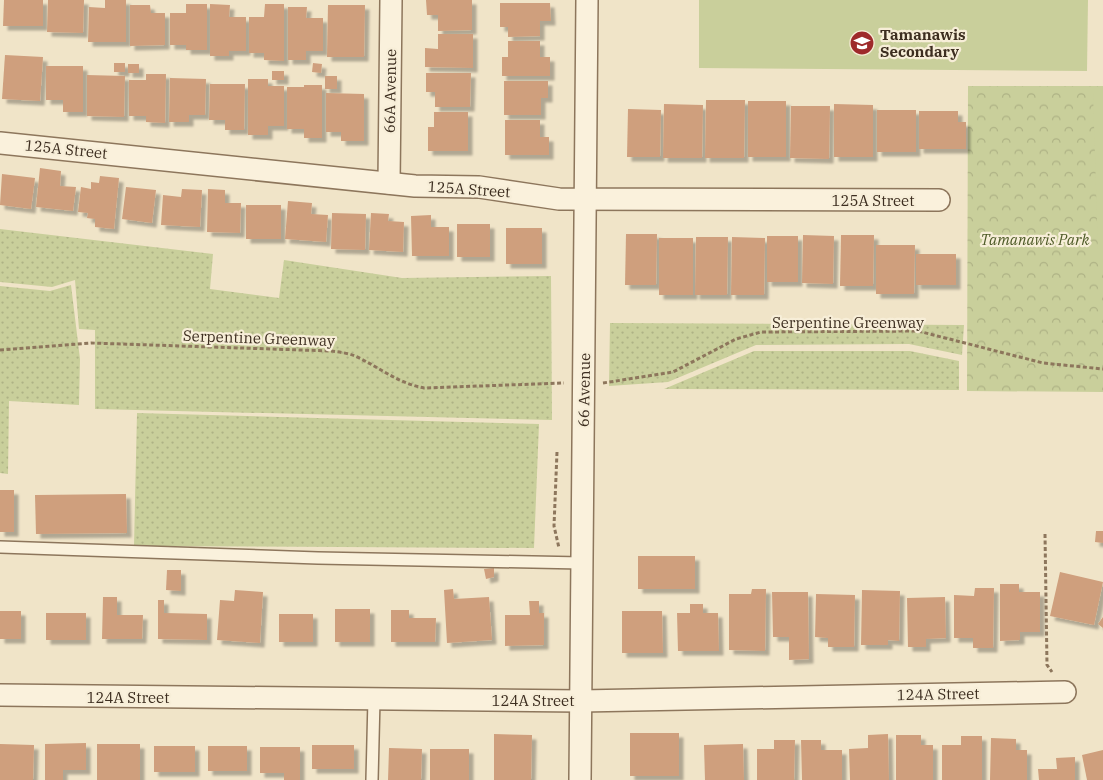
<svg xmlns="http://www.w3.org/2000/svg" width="1103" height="780" font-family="'IBM Plex Serif',serif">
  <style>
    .grass { fill: url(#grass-dots) }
    .park { fill: url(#park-crowns) }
    .garden { fill: #c9cf9b }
    .building { fill: #cf9f7d; filter: url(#shadow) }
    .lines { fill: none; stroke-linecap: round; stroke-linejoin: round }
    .service-casing { stroke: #8d765c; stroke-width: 14 }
    .minor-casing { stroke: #8d765c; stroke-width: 24 }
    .path { stroke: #8d765c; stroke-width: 3; stroke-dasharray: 4 2.5; stroke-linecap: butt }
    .service { stroke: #faf1dc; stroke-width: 11 }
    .minor { stroke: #faf1dc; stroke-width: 21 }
    .labels { text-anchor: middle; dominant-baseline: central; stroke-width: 4.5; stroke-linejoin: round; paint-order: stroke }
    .poi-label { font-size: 15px; font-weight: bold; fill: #3d2e20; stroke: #f7eed8; text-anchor: start }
    .street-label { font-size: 15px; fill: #3d2e20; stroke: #f7eed8 }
    .park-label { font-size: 15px; font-style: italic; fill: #4d5a26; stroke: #f7eed8 }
  </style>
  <defs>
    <pattern id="grass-dots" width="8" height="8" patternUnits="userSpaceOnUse" patternTransform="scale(1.25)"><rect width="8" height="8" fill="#c9cf9b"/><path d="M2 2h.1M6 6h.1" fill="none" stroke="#aeb285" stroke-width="1.8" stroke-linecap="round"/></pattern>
    <pattern id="park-crowns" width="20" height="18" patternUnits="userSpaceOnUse" patternTransform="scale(1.25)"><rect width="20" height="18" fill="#c9cf9b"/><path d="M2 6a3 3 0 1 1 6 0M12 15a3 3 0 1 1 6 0" fill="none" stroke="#aeb285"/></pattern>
    <filter id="shadow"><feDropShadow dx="4.5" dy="4.5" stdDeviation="1" flood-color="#0004"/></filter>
  </defs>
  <rect width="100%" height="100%" fill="#f0e4c8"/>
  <!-- grass -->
  <g class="grass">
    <polygon points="0,229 213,254 210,289 279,298 284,260 402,278 551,276 552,420 95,409 95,330 79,329 75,280 52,287 0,282"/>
    <polygon points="71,285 80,359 79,405 9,401 8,474 0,473 0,286 50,291"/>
    <polygon points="610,323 964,325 962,355 909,344 756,345 668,382 609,386"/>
    <polygon points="754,351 910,351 959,361 959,390 664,389"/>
    <polygon points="137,413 539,424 534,548 134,546"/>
  </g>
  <!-- park -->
  <polygon class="park" points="968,86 1103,86 1103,392 967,391"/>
  <!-- garden -->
  <g class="garden">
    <polygon points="699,0 1088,0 1087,71 699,68"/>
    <polygon points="1093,93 1103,93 1103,260 1098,253"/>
  </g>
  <!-- building -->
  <g class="building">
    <polygon points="4,0 43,0 43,26 3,26"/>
    <polygon points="48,0 84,0 83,33 47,32"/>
    <polygon points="105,0 126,0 126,42 88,42 89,7 105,8"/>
    <polygon points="426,0 472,0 472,30 438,31 438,15 427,15"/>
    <polygon points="500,3 550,3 551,21 540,21 540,36 508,37 508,27 500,27"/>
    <polygon points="186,4 207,4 207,50 186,50 186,45 170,45 170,13 186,13"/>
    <polygon points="210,4 230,5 229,17 246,17 246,51 229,51 229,56 210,56"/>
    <polygon points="265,4 284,4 284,61 264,60 264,53 249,53 249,17 264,17"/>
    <polygon points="130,5 150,5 151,13 165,13 165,45 130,46"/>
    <polygon points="328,5 365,5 364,57 327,57"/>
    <polygon points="288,7 307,7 306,18 323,18 323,51 306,51 306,60 288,60"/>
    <polygon points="438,34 473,34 473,68 425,67 425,48 438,49"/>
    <polygon points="508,41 540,41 540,57 550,57 550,76 502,76 502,57 508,57"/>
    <polygon points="5,55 43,57 40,101 2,99"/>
    <rect x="114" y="63" width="11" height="9"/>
    <polygon points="313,63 322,64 321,73 312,72"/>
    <rect x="128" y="64" width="11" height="9"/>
    <polygon points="46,66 83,66 83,112 63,112 63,100 46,100"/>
    <rect x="272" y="71" width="12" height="9"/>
    <polygon points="426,73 471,73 470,107 435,107 435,92 426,92"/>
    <polygon points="146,74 166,74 165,123 146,122 146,116 129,116 129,80 146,80"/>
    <polygon points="87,75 125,76 124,117 87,116"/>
    <rect x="325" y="76" width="12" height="13"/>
    <polygon points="170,78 206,79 205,115 189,115 189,122 169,122"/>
    <polygon points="248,79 268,79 268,86 284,86 284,126 268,126 268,135 248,135"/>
    <polygon points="504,81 548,81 548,98 541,98 541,115 504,115"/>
    <polygon points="210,84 245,84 244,130 225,130 225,120 209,120"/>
    <polygon points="304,85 322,85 322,138 304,138 304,129 287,129 287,87 304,87"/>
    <polygon points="326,93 364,94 364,141 341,141 341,132 326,132"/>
    <polygon points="706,100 745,100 744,158 705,158"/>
    <rect x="748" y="101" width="38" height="56"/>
    <polygon points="664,104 703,105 702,158 663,158"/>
    <polygon points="834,104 873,105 873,157 834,157"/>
    <polygon points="791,106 830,106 829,159 790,158"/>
    <polygon points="628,109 661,110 660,157 627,157"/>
    <rect x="877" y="110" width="39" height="42"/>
    <polygon points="919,111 958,111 958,122 966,122 966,149 919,149"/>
    <polygon points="434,112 468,112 468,151 428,151 428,127 434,127"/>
    <polygon points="505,120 540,120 540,137 549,137 549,155 505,155"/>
    <polygon points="40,168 61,171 60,186 76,187 73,211 36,207"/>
    <polygon points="2,174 35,178 31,209 0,205"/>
    <polygon points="100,176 119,178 114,229 95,227 95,219 87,218 88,213 78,212 81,187 91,189 91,182 99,183"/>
    <polygon points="126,187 156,190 152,223 122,219"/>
    <polygon points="182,189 202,190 200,227 161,225 163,195 181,197"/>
    <polygon points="208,189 225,190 225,203 241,203 240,233 207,232"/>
    <polygon points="288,201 312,203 311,214 328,215 326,242 285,239"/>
    <rect x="246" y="205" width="35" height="34"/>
    <polygon points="332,213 366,214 365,250 331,249"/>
    <polygon points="371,213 389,214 388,221 404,222 403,252 369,250"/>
    <polygon points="431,215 431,227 449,227 449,256 412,256 411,216"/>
    <rect x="457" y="224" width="33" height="33"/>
    <rect x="506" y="228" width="36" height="36"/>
    <polygon points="626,234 657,234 656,285 625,285"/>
    <polygon points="803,235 834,236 833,284 802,283"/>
    <polygon points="841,235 874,235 873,286 840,286"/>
    <rect x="767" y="236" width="31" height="46"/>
    <polygon points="696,237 728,237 727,295 695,295"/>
    <polygon points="732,237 765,238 764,295 731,295"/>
    <rect x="659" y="238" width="34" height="57"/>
    <polygon points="876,245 915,245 914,294 876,294"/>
    <rect x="916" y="254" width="40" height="31"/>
    <rect x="0" y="490" width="14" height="42"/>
    <polygon points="126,494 127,533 36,534 35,495"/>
    <polygon points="1096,531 1103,531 1103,543 1095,542"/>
    <rect x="638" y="556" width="57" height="33"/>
    <polygon points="494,568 494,577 486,579 484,569"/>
    <polygon points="167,570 181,570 181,591 166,590"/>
    <polygon points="1060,572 1103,582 1094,625 1050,616"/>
    <polygon points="1000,584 1019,584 1019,592 1040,592 1040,632 1020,632 1020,640 1000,641"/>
    <polygon points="975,588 994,588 993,648 973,648 973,638 954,638 954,595 974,596"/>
    <polygon points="453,589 454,599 489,597 492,640 447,643 444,590"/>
    <polygon points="752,589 766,589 765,651 729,650 729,594 751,594"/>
    <polygon points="235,590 263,592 260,643 217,640 220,600 234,601"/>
    <polygon points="862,590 900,591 899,641 888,640 888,645 861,645"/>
    <polygon points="772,592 808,592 809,659 789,660 789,637 773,637"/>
    <polygon points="816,594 855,595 854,647 828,647 828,638 815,637"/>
    <polygon points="103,597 117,597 117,615 143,615 142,639 102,639"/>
    <polygon points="945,597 946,638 926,639 926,647 908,647 907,598"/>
    <polygon points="158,600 164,600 164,613 207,614 207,640 158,639"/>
    <polygon points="529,601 539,601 539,613 544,613 544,645 505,646 505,615 530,615"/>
    <polygon points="690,604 703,604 703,613 718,613 719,651 678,651 677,613 690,613"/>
    <rect x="335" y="609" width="35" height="33"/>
    <polygon points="391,610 409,610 409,618 436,618 435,642 391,642"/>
    <rect x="0" y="611" width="21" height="28"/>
    <polygon points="622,611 662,611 663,653 622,653"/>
    <rect x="46" y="613" width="40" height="27"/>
    <rect x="279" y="614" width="34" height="28"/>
    <polygon points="1103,617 1103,628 1098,624"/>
    <rect x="630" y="733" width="49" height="43"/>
    <polygon points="494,734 532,735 531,780 494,780"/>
    <polygon points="888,734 889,780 850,780 849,749 868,748 868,735"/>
    <polygon points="896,735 921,735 921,745 933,745 933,780 896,780"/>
    <polygon points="961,736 982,736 982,780 942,780 942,745 961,745"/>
    <polygon points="991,738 1016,739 1016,750 1027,750 1027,780 990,780"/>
    <polygon points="774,740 795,740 794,780 757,780 757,749 774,749"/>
    <polygon points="801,740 821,740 821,750 842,750 842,780 802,780"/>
    <polygon points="86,743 86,770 63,770 63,780 45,780 45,744"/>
    <polygon points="0,744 34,745 33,780 0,780"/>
    <rect x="97" y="744" width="43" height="36"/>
    <polygon points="743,744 744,780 705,780 704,745"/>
    <rect x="312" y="745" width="42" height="24"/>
    <rect x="154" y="746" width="41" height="26"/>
    <rect x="208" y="746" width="39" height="25"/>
    <polygon points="260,747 300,747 300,780 284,780 284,773 260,773"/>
    <polygon points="389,748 422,749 421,780 388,780"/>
    <rect x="430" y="749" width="39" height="31"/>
    <polygon points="1103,750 1103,780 1087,780 1082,755"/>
    <polygon points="1075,757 1075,780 1039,780 1038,769 1057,769 1056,758"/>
  </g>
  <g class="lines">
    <defs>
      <g id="service">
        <polyline points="0,547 318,558 582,563"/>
        <polyline points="372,780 374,699"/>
      </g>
      <g id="minor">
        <polyline points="0,143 415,186 479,187 559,199 939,200"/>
        <polyline points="389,183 391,0"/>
        <polyline points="0,695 581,701 1065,692"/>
        <polyline points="580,780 587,0"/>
      </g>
    </defs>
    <!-- service casing -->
    <use href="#service" class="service-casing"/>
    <!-- minor casing -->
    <use href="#minor" class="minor-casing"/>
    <!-- path -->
    <g class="path">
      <path d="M0,350l91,-7 240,8c8,1 17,2 24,5 24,11 42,27 69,32l140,-5"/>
      <polyline points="603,383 673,372 736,339 761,332 918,331 1043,363 1103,369"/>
      <polyline points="557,452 554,526 559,548"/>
      <polyline points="1045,534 1047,665 1052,672"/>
    </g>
    <!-- service -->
    <use href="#service" class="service"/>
    <!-- minor -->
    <use href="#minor" class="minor"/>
  </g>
  <!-- icons -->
  <defs>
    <symbol id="school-disc" viewBox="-11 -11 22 22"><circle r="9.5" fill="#9e2a2b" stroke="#f7eed8"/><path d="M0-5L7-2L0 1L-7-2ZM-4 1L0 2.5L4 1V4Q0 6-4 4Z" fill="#fff"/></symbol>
  </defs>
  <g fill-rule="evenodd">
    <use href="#school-disc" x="848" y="29" width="28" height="28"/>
  </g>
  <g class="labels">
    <!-- poi labels -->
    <g class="poi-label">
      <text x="880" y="34">Tamanawis<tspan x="880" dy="17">Secondary</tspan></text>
    </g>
    <!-- street labels -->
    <g class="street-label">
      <text transform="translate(390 91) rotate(-89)">66A Avenue</text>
      <text transform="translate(66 149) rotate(6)">125A Street</text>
      <text transform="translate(469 189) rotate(4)">125A Street</text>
      <text x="873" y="200">125A Street</text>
      <text x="848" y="322">Serpentine Greenway</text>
      <text transform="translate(259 338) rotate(2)">Serpentine Greenway</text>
      <text transform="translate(584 390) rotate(-89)">66 Avenue</text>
      <text transform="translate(938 694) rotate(-1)">124A Street</text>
      <text x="128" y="697">124A Street</text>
      <text x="533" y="700">124A Street</text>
    </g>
    <!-- park labels -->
    <g class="park-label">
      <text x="1035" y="239">Tamanawis Park</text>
    </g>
  </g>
</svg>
